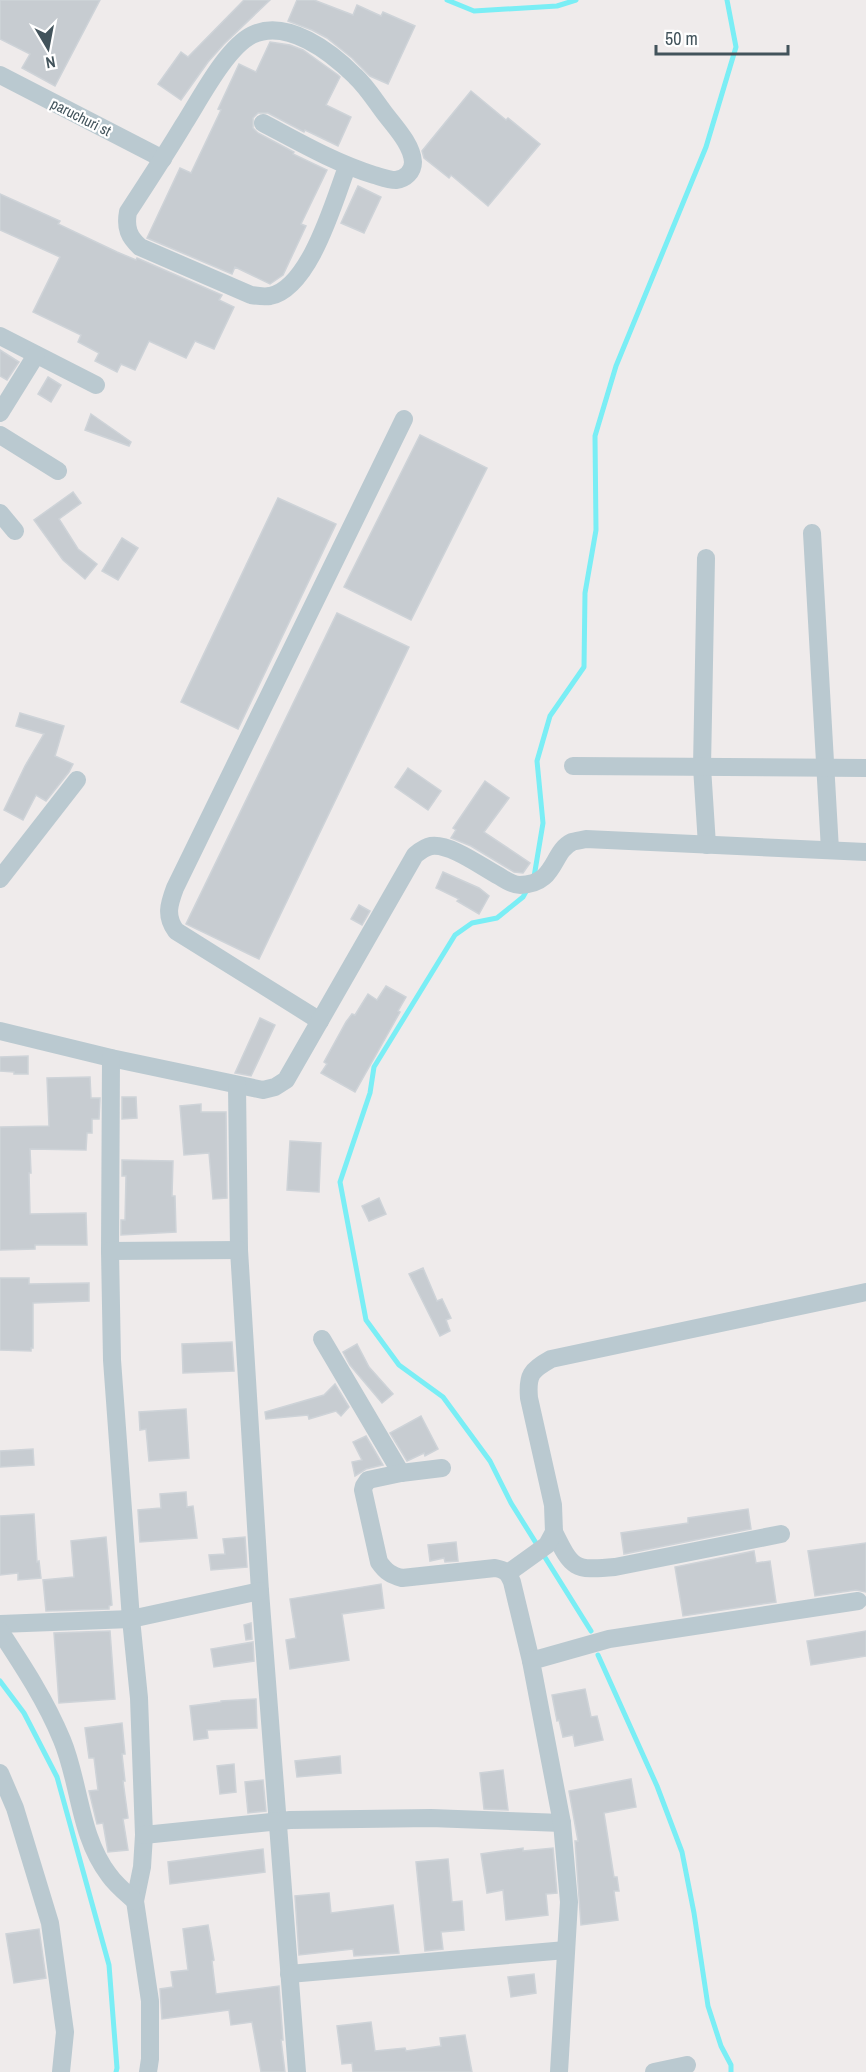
<svg xmlns="http://www.w3.org/2000/svg" width="866" height="2072" font-family="'Archivo Narrow',sans-serif">
  <style>
    .lines { fill: none; stroke-linecap: round; stroke-linejoin: round }
    .stream { stroke: #7aeef5; stroke-width: 5 }
    .building { fill: #c7ccd1; stroke: #ced3d8; stroke-width: 1.5 }
    .minor { stroke: #bac9d0; stroke-width: 18 }
    .labels { text-anchor: middle; dominant-baseline: central; stroke-width: 4.5; stroke-linejoin: round; paint-order: stroke }
    .street-label { font-size: 15px; fill: #42535b; stroke: #fff }
  </style>
  <rect width="100%" height="100%" fill="#efebeb"/>
  <g class="lines">
    <!-- stream -->
    <g class="stream">
      <polyline points="447,0 474,11 557,6 576,0"/>
      <polyline points="534,877 543,823 537,761 550,716 584,667 585,593 596,530 595,436 616,366 706,147 736,47 727,0"/>
      <polyline points="528,888 523,897 497,918 472,923 455,935 374,1067 370,1093 340,1182 366,1320 399,1365 443,1397 490,1461 511,1503 591,1631"/>
      <polyline points="598,1655 657,1786 682,1852 694,1913 708,2006 721,2046 731,2065 731,2072"/>
      <polyline points="0,1681 24,1713 57,1777 109,1965 117,2068 116,2072"/>
    </g>
  </g>
  <!-- building -->
  <g class="building">
    <polygon points="0,0 100,0 55,86 22,68 30,54 0,39"/>
    <polygon points="244,0 270,0 224,44 208,62 181,100 158,84 181,52 188,57"/>
    <polygon points="297,0 314,0 353,15 357,5 381,16 383,12 415,26 388,84 370,76 352,58 327,38 312,30 288,21"/>
    <polygon points="270,42 290,45 303,50 338,75 340,77 326,105 351,117 338,146 305,130 304,132 268,113 258,113 253,118 253,128 258,133 294,152 293,154 327,170 301,224 306,226 283,275 270,284 235,267 232,274 147,238 180,168 191,173 221,110 218,109 239,64 256,72"/>
    <polygon points="471,91 506,120 508,118 540,144 488,206 451,175 449,178 424,158 422,151"/>
    <polygon points="358,186 381,197 364,233 341,223"/>
    <polygon points="0,194 60,221 58,224 117,252 136,260 137,258 222,295 219,300 234,307 214,349 195,341 186,358 149,341 135,370 121,364 117,372 95,361 99,353 78,342 81,335 33,312 60,257 0,230"/>
    <polygon points="0,350 19,362 7,380 0,376"/>
    <polygon points="48,377 61,385 51,402 38,394"/>
    <polygon points="91,414 131,442 129,446 85,430"/>
    <polygon points="420,435 487,468 411,620 344,587"/>
    <polygon points="73,492 81,503 59,519 78,549 97,564 85,579 63,560 34,520"/>
    <polygon points="278,498 336,524 238,729 181,702"/>
    <polygon points="122,538 138,548 118,580 102,571"/>
    <polygon points="337,613 409,647 259,959 186,924"/>
    <polygon points="20,713 64,726 55,756 73,764 69,772 46,801 36,795 23,820 4,810 25,766 44,734 16,726"/>
    <polygon points="408,768 441,791 428,810 395,787"/>
    <polygon points="485,781 509,798 484,832 530,863 523,873 514,872 471,846 451,838 456,830 453,828"/>
    <polygon points="443,872 479,888 489,896 479,914 457,901 459,899 436,888"/>
    <polygon points="359,905 370,911 362,925 351,919"/>
    <polygon points="386,986 406,997 398,1011 400,1012 355,1092 321,1073 327,1064 324,1062 346,1022 352,1014 355,1015 368,994 377,1000"/>
    <polygon points="260,1018 275,1025 251,1076 235,1073"/>
    <polygon points="28,1056 28,1074 14,1074 14,1072 0,1071 0,1057"/>
    <polygon points="90,1077 91,1098 100,1098 99,1119 92,1119 92,1133 87,1133 86,1150 30,1149 31,1173 29,1173 30,1214 86,1213 87,1245 35,1245 35,1249 0,1250 0,1127 49,1126 47,1078"/>
    <polygon points="122,1097 136,1097 137,1118 122,1119"/>
    <polygon points="201,1104 201,1112 226,1112 227,1198 213,1199 209,1153 184,1155 180,1106"/>
    <polygon points="290,1141 321,1143 319,1192 287,1190"/>
    <polygon points="122,1160 173,1161 172,1196 175,1196 176,1232 121,1235 121,1220 125,1220 126,1176 122,1176"/>
    <polygon points="379,1198 386,1214 369,1221 362,1206"/>
    <polygon points="423,1268 437,1301 442,1299 451,1318 446,1320 450,1331 440,1336 409,1274"/>
    <polygon points="0,1278 29,1278 29,1284 89,1283 89,1301 33,1303 33,1348 31,1348 31,1351 0,1350"/>
    <polygon points="232,1342 234,1371 183,1373 182,1344"/>
    <polygon points="357,1344 369,1367 393,1394 382,1403 350,1365 343,1352"/>
    <polygon points="335,1384 349,1407 341,1416 336,1411 309,1419 308,1415 266,1419 265,1412 324,1395"/>
    <polygon points="186,1409 189,1458 149,1461 146,1429 140,1430 139,1412"/>
    <polygon points="421,1416 438,1449 425,1456 424,1453 407,1461 390,1433"/>
    <polygon points="366,1436 383,1465 366,1469 355,1476 352,1462 362,1460 353,1442"/>
    <polygon points="33,1449 34,1465 0,1467 0,1451"/>
    <polygon points="186,1492 187,1507 193,1506 197,1538 140,1542 138,1510 161,1508 160,1494"/>
    <polygon points="748,1509 751,1529 624,1554 621,1533 688,1523 688,1518"/>
    <polygon points="34,1514 37,1562 39,1561 41,1578 18,1580 18,1573 0,1575 0,1516"/>
    <polygon points="106,1537 112,1605 109,1606 109,1609 46,1611 43,1580 74,1577 71,1541"/>
    <polygon points="245,1537 247,1567 211,1570 209,1555 225,1554 223,1539"/>
    <polygon points="456,1542 458,1561 445,1562 444,1558 430,1561 428,1545"/>
    <polygon points="866,1543 866,1592 856,1590 815,1596 808,1551"/>
    <polygon points="754,1551 756,1563 770,1561 776,1602 683,1616 675,1567"/>
    <polygon points="381,1584 384,1608 342,1614 349,1660 290,1669 286,1640 296,1638 290,1599"/>
    <polygon points="251,1623 252,1639 246,1640 244,1625"/>
    <polygon points="110,1631 115,1699 59,1703 54,1633"/>
    <polygon points="866,1631 866,1656 811,1665 807,1641"/>
    <polygon points="253,1642 254,1661 214,1667 211,1649"/>
    <polygon points="585,1689 591,1717 597,1716 603,1740 575,1746 573,1735 563,1737 559,1720 557,1721 552,1695"/>
    <polygon points="256,1699 257,1728 207,1730 208,1738 194,1740 190,1706 221,1702 221,1701"/>
    <polygon points="122,1723 125,1754 122,1754 125,1781 123,1781 128,1818 123,1819 128,1850 108,1852 103,1823 97,1824 89,1791 98,1790 94,1758 89,1758 85,1728"/>
    <polygon points="340,1756 341,1773 297,1777 295,1761"/>
    <polygon points="234,1764 236,1792 220,1794 217,1766"/>
    <polygon points="503,1770 508,1810 484,1809 480,1773"/>
    <polygon points="631,1779 636,1807 604,1813 614,1877 617,1877 619,1891 614,1891 618,1920 581,1925 575,1841 578,1841 569,1791"/>
    <polygon points="263,1780 266,1811 248,1813 245,1782"/>
    <polygon points="523,1848 523,1851 553,1848 557,1893 546,1894 548,1915 506,1920 503,1890 487,1893 481,1854"/>
    <polygon points="263,1849 265,1872 170,1884 168,1862"/>
    <polygon points="448,1859 452,1902 462,1901 464,1930 441,1932 443,1949 425,1951 416,1862"/>
    <polygon points="329,1893 331,1913 393,1905 399,1953 354,1956 353,1949 299,1955 295,1896"/>
    <polygon points="208,1925 214,1960 212,1961 216,1994 279,1986 283,2040 281,2040 285,2072 261,2072 252,2022 231,2025 229,2010 162,2019 160,1989 173,1987 171,1972 188,1970 183,1929"/>
    <polygon points="39,1929 46,1978 14,1983 6,1934"/>
    <polygon points="534,1974 536,1993 511,1997 508,1977"/>
    <polygon points="371,2022 375,2051 405,2048 406,2051 441,2046 440,2038 465,2035 472,2072 353,2072 352,2063 342,2064 337,2026"/>
  </g>
  <g class="lines">
    <!-- minor -->
    <g class="minor">
      <polyline points="0,75 163,159"/>
      <path d="M263,123c36,19 72,40 111,52 7,2 14,5 22,5 9,-1 17,-8 17,-18 -1,-17 -17,-34 -27,-47 -10,-13 -19,-28 -31,-39 -24,-24 -68,-58 -103,-41 -26,13 -52,64 -68,89 -18,30 -37,59 -56,88 -3,16 1,25 12,35l111,48c6,1 13,2 19,1 40,-8 64,-95 77,-129"/>
      <polyline points="0,336 96,385"/>
      <polyline points="0,413 36,355"/>
      <polyline points="0,435 58,471"/>
      <polyline points="0,513 15,531"/>
      <polyline points="812,533 830,850"/>
      <polyline points="706,558 702,767 707,845"/>
      <polyline points="573,766 866,768"/>
      <polyline points="0,879 77,780"/>
      <path d="M320,1021l-144,-90c-11,-15 -7,-27 -1,-43l229,-469"/>
      <path d="M0,1031l111,27 152,32 12,-3 11,-7 129,-225c5,-4 10,-8 16,-9 19,-3 51,21 68,30 6,4 14,9 21,9 37,-1 31,-33 52,-43 4,-1 9,-2 14,-3l280,13"/>
      <polyline points="111,1058 110,1251 112,1360 131,1619 139,1698 144,1835 142,1867 135,1901 150,2001 150,2059 148,2072"/>
      <polyline points="237,1085 239,1250 260,1591 297,2072"/>
      <polyline points="110,1251 239,1250"/>
      <polyline points="322,1339 401,1473"/>
      <path d="M442,1468l-41,5 -33,7 -4,6 -1,4 16,72c7,10 12,13 23,16l93,-10c10,2 13,4 17,14l19,79"/>
      <path d="M554,1532c18,36 19,39 61,35l166,-33"/>
      <path d="M508,1573l39,-28 7,-13 -1,-27 -24,-107c-2,-23 2,-28 22,-39l315,-67"/>
      <polyline points="0,1624 131,1619 260,1591"/>
      <path d="M0,1631c23,35 46,70 62,109 18,43 17,96 47,135 7,10 17,18 26,26"/>
      <polyline points="0,1773 15,1808 50,1923 65,2032 61,2072"/>
      <polyline points="144,1835 290,1820 431,1818 562,1823"/>
      <polyline points="289,1974 566,1950"/>
      <polyline points="559,2072 569,1902 562,1823 531,1661 609,1639 858,1601"/>
      <polyline points="654,2072 687,2065"/>
    </g>
  </g>
  <g class="labels">
    <!-- street labels -->
    <g class="street-label">
      <text transform="translate(81 117) rotate(27)">paruchuri st</text>
    </g>
  </g>
  <!-- north arrow -->
  <g transform="translate(48 48) rotate(170)" stroke="#ffffff" stroke-width="4.5" paint-order="stroke">
  <path d="M0-4.5L10 22L0 15L-10 22Z" fill="#42535b"/>
  <text y="-9" font-size="16" font-weight="bold" text-anchor="middle" fill="#42535b">N</text>
  </g>
  <!-- scale -->
  <path d="M656 45v9h132v-9" fill="none" stroke="#42535b" stroke-width="3"/>
  <text x="665" y="45" font-size="18" fill="#42535b" stroke="#ffffff" stroke-width="4.5" paint-order="stroke">50 m</text>
</svg>
